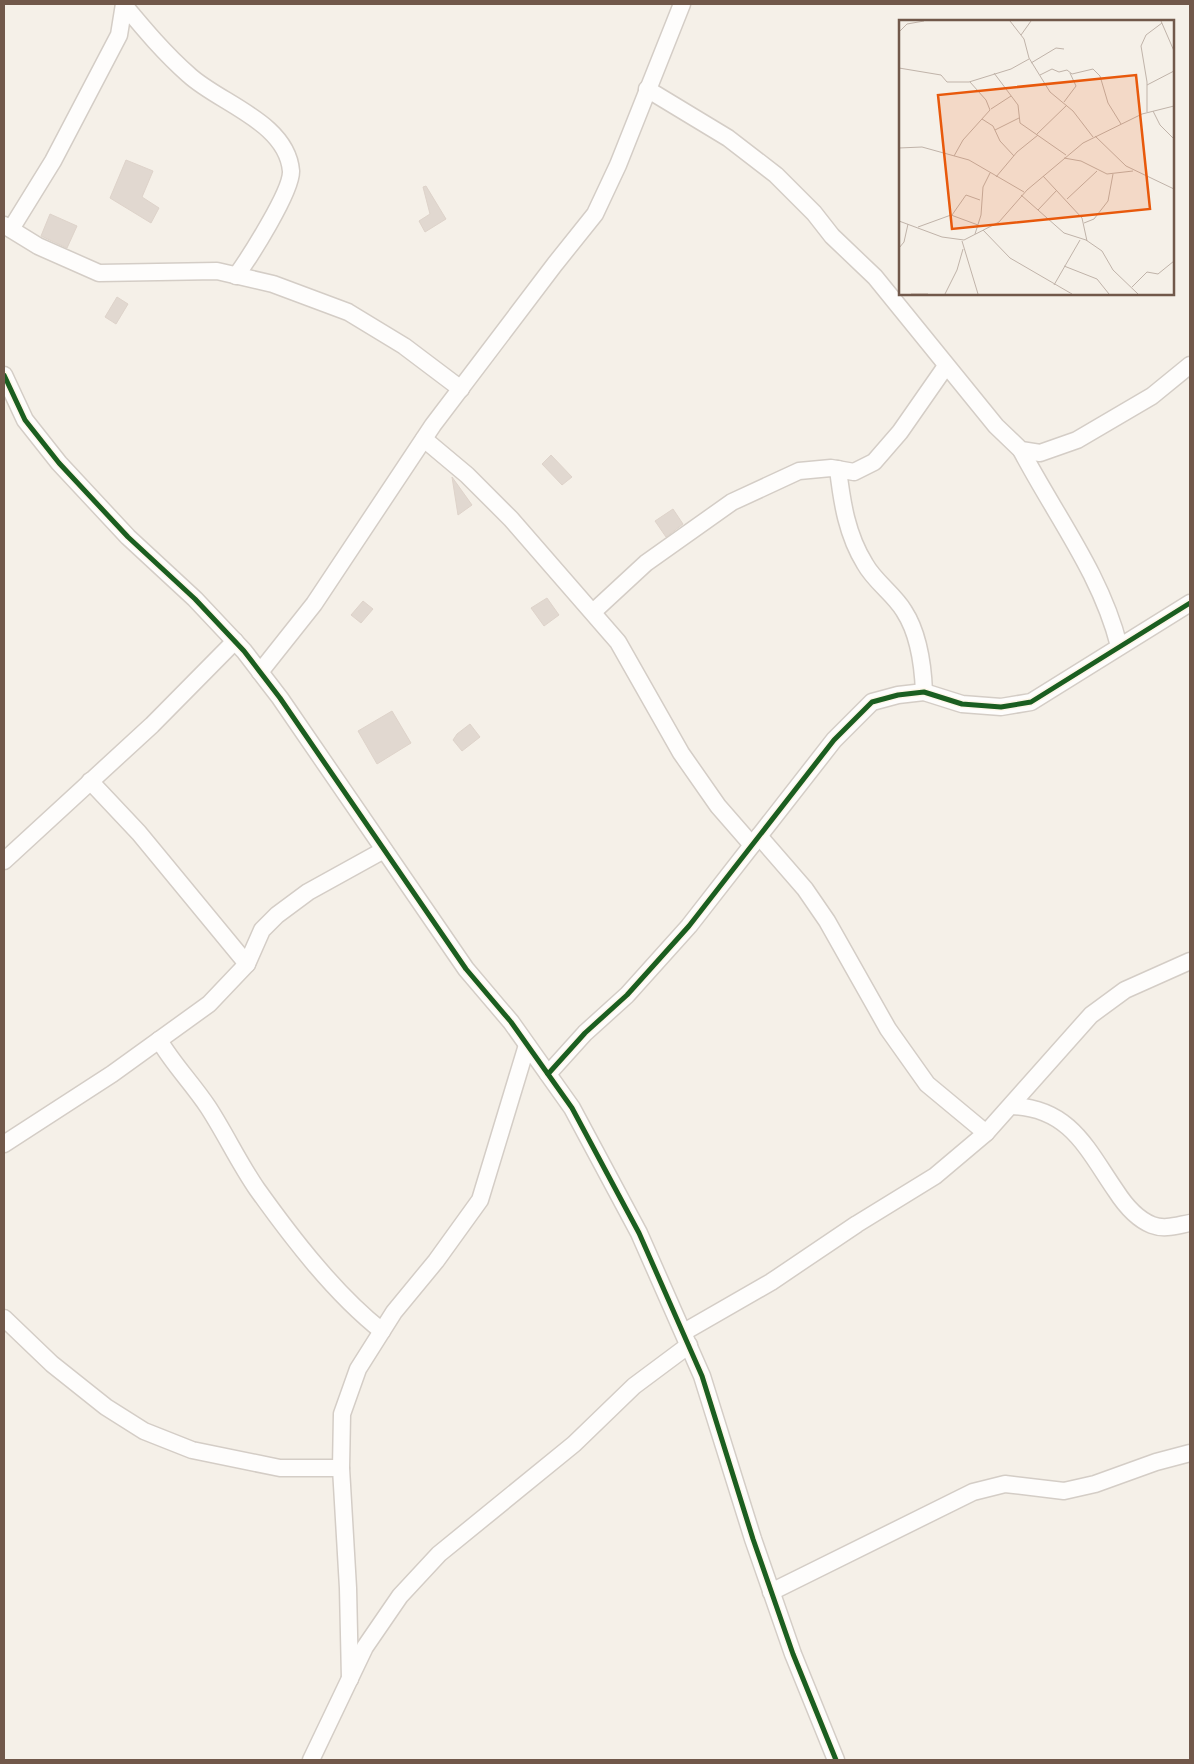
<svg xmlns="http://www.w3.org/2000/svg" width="1194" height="1764" font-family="'Open Sans',sans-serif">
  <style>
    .building { fill: #e1d8d0; stroke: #ded3ca }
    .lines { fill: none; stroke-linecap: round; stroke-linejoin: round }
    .minor-casing { stroke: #d4cdc6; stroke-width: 19 }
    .minor { stroke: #fefdfc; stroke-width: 16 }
    .cycleway-casing { stroke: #fef6e8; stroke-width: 8 }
    .cycleway { stroke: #1b5e20; stroke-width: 5 }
    .inset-road { fill: none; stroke: #c0b3a9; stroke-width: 1 }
    .view { fill: #e8590c; fill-opacity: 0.15; stroke: #e8590c; stroke-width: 2.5 }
    .inset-edge { fill: none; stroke: #71584a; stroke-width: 2.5 }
  </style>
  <rect width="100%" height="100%" fill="#f5f0e8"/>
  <!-- building -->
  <g class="building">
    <polygon points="126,160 153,171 142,197 159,208 151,223 110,198"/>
    <polygon points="426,186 446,219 425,232 419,221 430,214 423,187"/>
    <polygon points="50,214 77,226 67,248 41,236"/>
    <polygon points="117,297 128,304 116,324 105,317"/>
    <polygon points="551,455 572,477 562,485 542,464"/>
    <polygon points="452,477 472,505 458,515"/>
    <polygon points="673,509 683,524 666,537 655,521"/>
    <polygon points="547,598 559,615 544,626 531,608"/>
    <polygon points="363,601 373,609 361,623 351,615"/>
    <polygon points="392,711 411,743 377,764 358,731"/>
    <polygon points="470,724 480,737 462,751 453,740 457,734"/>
  </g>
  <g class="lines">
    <defs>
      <g id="minor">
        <path d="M124,5c20,24 41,49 65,70 30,28 98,47 102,96 1,20 -42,87 -55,105"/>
        <polyline points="647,89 728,138 776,175 814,213 832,236 875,277 996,426 1021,450 1040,453 1077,440 1152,396 1190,365"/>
        <polyline points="4,225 38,246 99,273 217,271 273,284 348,312 404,346 461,389"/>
        <polyline points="11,229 53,161 119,35 124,4"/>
        <polyline points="4,375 25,420 59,463 128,537 195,599 244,651 280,698 466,969 511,1022 572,1108 639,1233 702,1376 753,1539 793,1654 836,1760"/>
        <polyline points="424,439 467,475 511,519 618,642 681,753 718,806 752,845"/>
        <path d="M1021,450c34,65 80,124 98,196"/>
        <path d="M838,469c4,34 9,66 27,95 10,18 29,30 39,47 15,23 19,55 20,81"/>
        <polyline points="593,612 646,563 732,502 799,471 831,468 854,472 874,462 900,432 946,366"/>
        <polyline points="260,672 314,604 433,425 555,264 595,214 618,165 682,4"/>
        <polyline points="90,781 139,833 247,964"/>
        <polyline points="759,836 805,889 827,921 888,1029 927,1084 986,1133"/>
        <polyline points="4,861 152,725 235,641"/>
        <path d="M159,1040c14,24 33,43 49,67 17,26 31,56 49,82 35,49 78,105 125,142"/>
        <polyline points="548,1074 585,1033 627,995 689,926 834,740 872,702 898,695 924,692 962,704 1001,707 1031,702 1190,603"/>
        <path d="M1012,1106c58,2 75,43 104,85 9,14 21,28 36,34 13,5 26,0 38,-2"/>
        <polyline points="4,1144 112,1074 209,1004 247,964 262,930 277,915 308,892 384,850"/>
        <polyline points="4,1318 52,1364 106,1407 144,1431 192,1450 280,1468 341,1468"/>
        <polyline points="684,1332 771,1282 857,1224 935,1176 986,1133 1091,1015 1125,990 1190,961"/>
        <polyline points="771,1592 973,1492 1005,1484 1064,1491 1095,1484 1156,1462 1190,1453"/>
        <polyline points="350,1679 348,1588 341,1468 342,1414 358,1369 394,1312 436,1261 480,1200 527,1045"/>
        <polyline points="311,1760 365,1647 400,1596 439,1554 574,1444 634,1386 689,1345"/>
      </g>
    </defs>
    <!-- minor casing -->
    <use href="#minor" class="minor-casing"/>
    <!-- minor -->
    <use href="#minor" class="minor"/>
    <defs>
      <g id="cycleway">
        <polyline points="4,375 25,420 59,463 128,537 195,599 244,651 280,698 466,969 511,1022 572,1108 639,1233 702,1376 753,1539 793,1654 836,1760"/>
        <polyline points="548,1074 585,1033 627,995 689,926 834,740 872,702 898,695 924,692 962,704 1001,707 1031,702 1190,603"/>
      </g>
    </defs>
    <!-- cycleway casing -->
    <use href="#cycleway" class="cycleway-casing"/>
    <!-- cycleway -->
    <use href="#cycleway" class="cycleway"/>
  </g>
  <!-- overview -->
  <g transform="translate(899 20)">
    <rect width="275" height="275" fill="#f5f0e8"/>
    <path class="inset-road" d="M111,1l14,18 5,19 21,34 23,19 20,26M262,1l13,30M0,12l8,-8 17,-3M122,15l10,-14M132,43l25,-15 8,1M0,48l42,7 6,7h22l42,-13 18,-10M95,53l24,32 2,18 46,32M141,55l12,-6 7,3 8,-2 5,4 21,-5 7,7 8,27 13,21M248,65l27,-14M165,82l12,-16 -6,-13M92,89l20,-13M254,91l7,14 14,14M248,92v-30l-6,-36 5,-11 16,-12M83,99l11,7 7,15 14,15M96,110l24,-12M138,114l30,-29M196,116l31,30 48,23M0,128l23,-1 47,13 55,32M55,136l9,-16 27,-30 -4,-10 -16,-18M165,138l17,3 26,13 26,-3M144,156l39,42 5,23M97,157l21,-25 21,-17M122,175l43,38 22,7 16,11 11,19 25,24M168,179l30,-28M139,190l19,-20M53,195l14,-20 14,5M0,201l43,16 22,3 35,-18 28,-32 56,-47 59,-29 32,-8M185,203l10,-4 14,-18 5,-27M19,207l33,-12 27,10M84,210l27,28 62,36M76,214l6,-19 2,-28 7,-14M63,221l16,53M0,228l5,-6 4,-18M165,246l33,13 12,15M155,265l26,-45M233,267l15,-15 11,2 16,-13M12,274h17M46,274l12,-24 6,-21"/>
    <path class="view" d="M237,55l14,134 -198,20 -14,-134z"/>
    <rect width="275" height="275" class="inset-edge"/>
  </g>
  <!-- border -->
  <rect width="1194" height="1764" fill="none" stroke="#71584a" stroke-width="10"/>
</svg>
